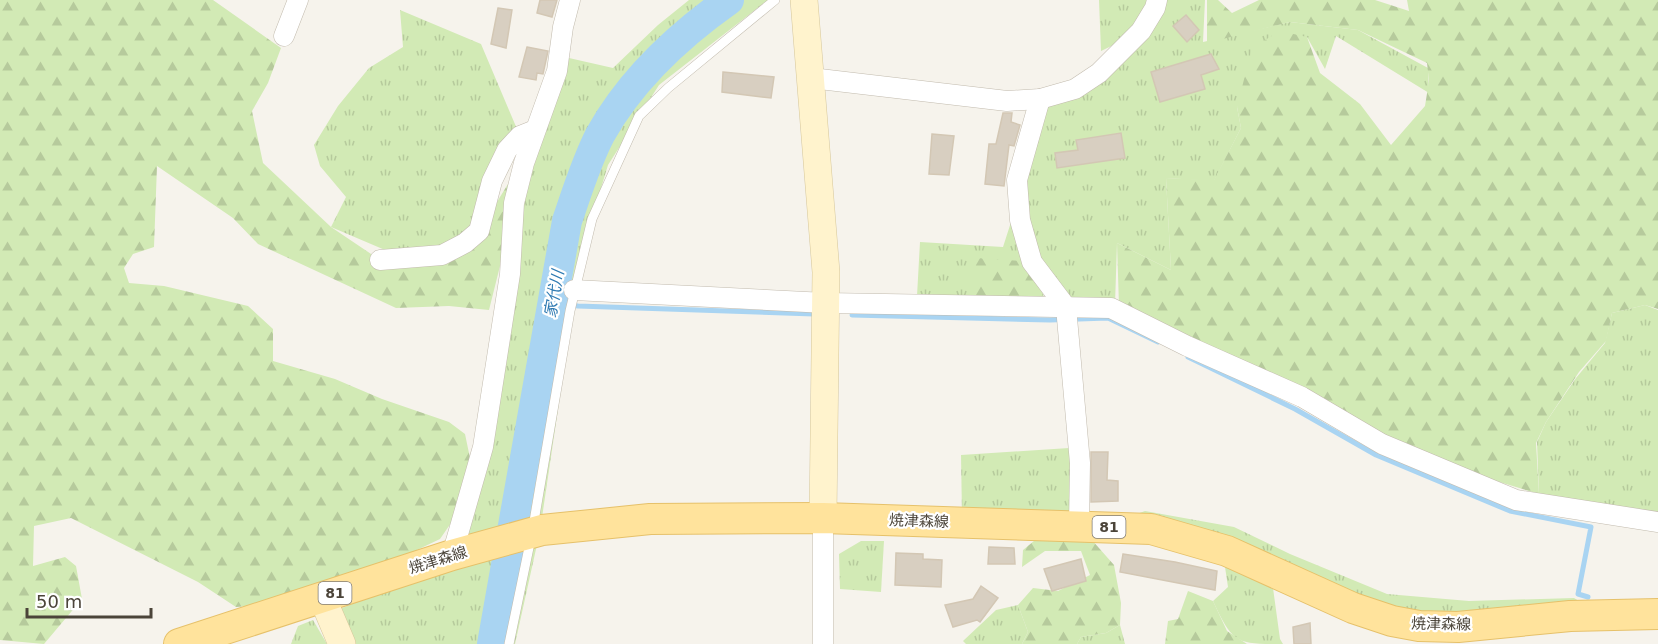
<svg xmlns="http://www.w3.org/2000/svg" width="1658" height="644" font-family="'DejaVu Sans','Noto Sans JP',sans-serif">
  <style>
    .grass { fill: url(#grass-tufts) }
    .forest { fill: url(#forest-firs) }
    .lines { fill: none; stroke-linecap: round; stroke-linejoin: round }
    .stream { stroke: #a9d4f2; stroke-width: 5 }
    .river { stroke: #a9d4f2; stroke-width: 30 }
    .building { fill: #d8cfc1; stroke: #d3c7b4; stroke-width: 1.5 }
    .lane-casing { stroke: #c2bbae; stroke-width: 10 }
    .street-casing { stroke: #c2bbae; stroke-width: 21 }
    .secondary-casing { stroke: #d6c79b; stroke-width: 28 }
    .primary-casing { stroke: #e6c16a; stroke-width: 32 }
    .lane { stroke: #fff; stroke-width: 9 }
    .street { stroke: #fff; stroke-width: 20 }
    .secondary { stroke: #fff3cd; stroke-width: 27 }
    .primary { stroke: #ffe39c; stroke-width: 30 }
    .labels { text-anchor: middle; dominant-baseline: central; stroke-width: 4.5; stroke-linejoin: round; paint-order: stroke }
    .shield { fill: #fff; stroke: #817c74; stroke-width: 1.5 }
    .shield-label { font-size: 14px; font-weight: bold; fill: #4b4439 }
    .street-label { font-size: 15px; fill: #4b4439; stroke: #fff }
    .water-label { font-size: 16px; font-style: italic; fill: #2e7ab2; stroke: #fff }
  </style>
  <defs>
    <pattern id="grass-tufts" width="24" height="20" patternUnits="userSpaceOnUse" patternTransform="scale(1.5)"><rect width="24" height="20" fill="#d2eab5"/><path d="M3 7l-1-3M5 7V3M7 7l1-3M15 17l-1-3M17 17v-4M19 17l1-3" fill="none" stroke="#b6ca9c"/></pattern>
    <pattern id="forest-firs" width="22" height="20" patternUnits="userSpaceOnUse" patternTransform="scale(1.5)"><rect width="22" height="20" fill="#d2eab5"/><path d="M5 1l3.5 6h-7zM16 11l3.5 6h-7z" fill="#b6ca9c"/></pattern>
  </defs>
  <rect width="100%" height="100%" fill="#f6f3ec"/>
  <!-- grass -->
  <g class="grass">
    <polygon points="689,0 768,0 659,85 608,165 581,254 540,531 515,644 355,644 340,609 455,561 480,457 518,184 569,58 613,68 658,25"/>
    <polygon points="1099,0 1151,0 1126,39 1101,51"/>
    <polygon points="1157,0 1205,0 1203,42 1290,22 1358,30 1428,68 1429,93 1336,36 1325,69 1307,37 1237,107 1241,128 1214,181 1166,178 1171,270 1117,243 1115,305 1070,301 1031,257 1019,212 1038,103 1151,28"/>
    <polygon points="400,10 481,44 520,136 479,231 442,255 385,250 331,227 346,197 320,166 314,145 338,106 369,68 403,47"/>
    <polygon points="1012,219 1024,261 966,298 917,296 920,242 1003,247"/>
    <polygon points="1645,305 1658,310 1658,515 1539,494 1537,442 1546,422 1576,378 1605,343 1612,313"/>
    <polygon points="1069,448 1075,517 962,515 961,455"/>
    <polygon points="1145,511 1234,527 1290,554 1387,594 1469,601 1574,598 1589,607 1450,620 1397,613 1126,518"/>
    <polygon points="861,541 884,541 881,592 840,589 839,554"/>
    <path d="M1225,567l48,21 7,51 3,5c-47,0 -50,0 -70,-43l15,-14z"/>
    <polygon points="1018,605 1028,632 1022,644 966,644 963,641 996,610"/>
    <polygon points="313,620 327,644 291,644 298,626"/>
    <polygon points="1120,625 1125,644 1077,644 1081,637 1106,633"/>
  </g>
  <!-- forest -->
  <g class="forest">
    <polygon points="0,0 213,0 281,48 268,83 252,111 263,163 331,227 380,260 416,266 479,231 529,150 489,310 449,306 396,308 258,244 233,218 157,166 154,247 133,254 124,268 129,283 164,286 248,306 273,329 273,361 335,379 382,399 449,422 465,434 470,458 469,497 440,539 310,601 236,607 198,582 71,518 34,526 33,566 65,557 76,566 82,599 44,644 0,640"/>
    <polygon points="1207,0 1218,0 1232,13 1259,0 1375,0 1409,11 1407,0 1658,0 1658,309 1645,305 1612,313 1606,341 1579,372 1546,422 1536,443 1539,494 1463,471 1389,437 1119,306 1117,243 1171,270 1166,178 1214,180 1241,128 1237,107 1252,48 1280,31 1307,37 1320,73 1360,104 1391,145 1425,106 1429,81 1427,63 1358,30 1290,22 1207,43"/>
    <polygon points="976,258 1024,261 1042,290 1045,302 966,298"/>
    <polygon points="1040,536 1091,539 1114,565 1121,603 1120,625 1106,633 1081,637 1077,644 1022,644 1028,632 1018,605 1033,588 1058,591 1090,575 1081,551 1045,551 1022,567 1023,550"/>
    <polygon points="1188,591 1213,601 1227,631 1247,644 1165,644 1168,621 1178,619"/>
  </g>
  <g class="lines">
    <!-- stream -->
    <g class="stream">
      <polyline points="551,302 578,306 814,314"/>
      <polyline points="852,315 1050,320 1108,318 1158,342"/>
      <polyline points="1188,357 1295,409 1376,455 1510,511 1591,527 1578,594 1588,597"/>
    </g>
    <!-- river -->
    <path class="river" d="M492,644l75,-423c10,-29 19,-59 33,-86 31,-56 78,-99 129,-135"/>
  </g>
  <!-- building -->
  <g class="building">
    <polygon points="540,0 557,0 552,17 537,13"/>
    <polygon points="498,8 512,10 506,48 491,44"/>
    <polygon points="1186,15 1199,30 1187,42 1173,26"/>
    <polygon points="527,47 548,51 543,74 537,73 536,80 519,77"/>
    <polygon points="1211,54 1219,69 1201,75 1205,89 1160,102 1151,72"/>
    <polygon points="723,72 774,77 771,98 722,92"/>
    <polygon points="1003,113 1012,113 1011,122 1020,125 1014,146 1009,145 1004,186 985,184 989,144 996,144"/>
    <polygon points="1121,133 1125,158 1057,168 1055,153 1078,150 1076,140"/>
    <polygon points="932,134 954,136 949,175 929,174"/>
    <polygon points="1091,452 1108,452 1107,480 1118,481 1118,501 1091,502"/>
    <polygon points="989,547 1014,548 1015,564 988,564"/>
    <polygon points="896,553 923,554 923,559 942,560 941,587 895,585"/>
    <polygon points="1123,554 1175,562 1217,571 1215,590 1120,572"/>
    <polygon points="1081,559 1086,581 1052,591 1044,569"/>
    <polygon points="981,586 998,598 980,622 977,620 953,627 945,605 973,599"/>
    <polygon points="1310,623 1311,644 1294,644 1293,627"/>
  </g>
  <g class="lines">
    <defs>
      <polyline id="lane" points="509,644 532,533 570,311 592,219 639,116 668,88 775,0"/>
      <g id="street">
        <polyline points="284,36 298,0"/>
        <polyline points="811,78 1007,101 1040,99 1075,89 1099,73 1141,31 1155,8 1157,0"/>
        <polyline points="1040,99 1017,180 1020,220 1032,262 1066,307 1080,463 1079,526"/>
        <polyline points="380,260 442,255 465,243 479,231 492,181 507,150 520,136 535,130"/>
        <polyline points="574,290 826,303 1111,308 1187,346 1302,397 1382,444 1516,500 1658,522"/>
        <polyline points="823,518 823,644"/>
        <polyline points="452,555 483,447 510,274 514,203 524,163 557,71 563,27 570,0"/>
      </g>
      <g id="secondary">
        <polyline points="804,0 826,272 823,518"/>
        <polyline points="322,597 342,644"/>
      </g>
      <polyline id="primary" points="179,644 452,555 542,530 650,519 823,518 1151,529 1227,551 1353,608 1392,621 1419,626 1458,627 1570,616 1658,614"/>
    </defs>
    <!-- lane casing -->
    <use href="#lane" class="lane-casing"/>
    <!-- street casing -->
    <use href="#street" class="street-casing"/>
    <!-- secondary casing -->
    <use href="#secondary" class="secondary-casing"/>
    <!-- primary casing -->
    <use href="#primary" class="primary-casing"/>
    <!-- lane -->
    <use href="#lane" class="lane"/>
    <!-- street -->
    <use href="#street" class="street"/>
    <!-- secondary -->
    <use href="#secondary" class="secondary"/>
    <!-- primary -->
    <use href="#primary" class="primary"/>
  </g>
  <g class="labels">
    <!-- shield labels -->
    <g class="shield">
      <rect x="1092.5" y="516" width="33" height="22" rx="4.5"/>
      <rect x="318.5" y="582" width="33" height="22" rx="4.5"/>
    </g>
    <g class="shield-label">
      <text x="1109" y="527">81</text>
      <text x="335" y="593">81</text>
    </g>
    <!-- street labels -->
    <g class="street-label">
      <text transform="translate(919 521) rotate(2)">焼津森線</text>
      <text transform="translate(438 560) rotate(-17)">焼津森線</text>
      <text transform="translate(1441 624) rotate(1)">焼津森線</text>
    </g>
    <!-- water labels -->
    <g class="water-label">
      <text transform="translate(554 294) rotate(-80)">家代川</text>
    </g>
  </g>
  <!-- scale -->
  <path d="M27 608v9h124v-9" fill="none" stroke="#4b4439" stroke-width="3"/>
  <text x="36" y="608" font-size="18" fill="#4b4439" stroke="#ffffff" stroke-width="4.5" paint-order="stroke">50 m</text>
</svg>
